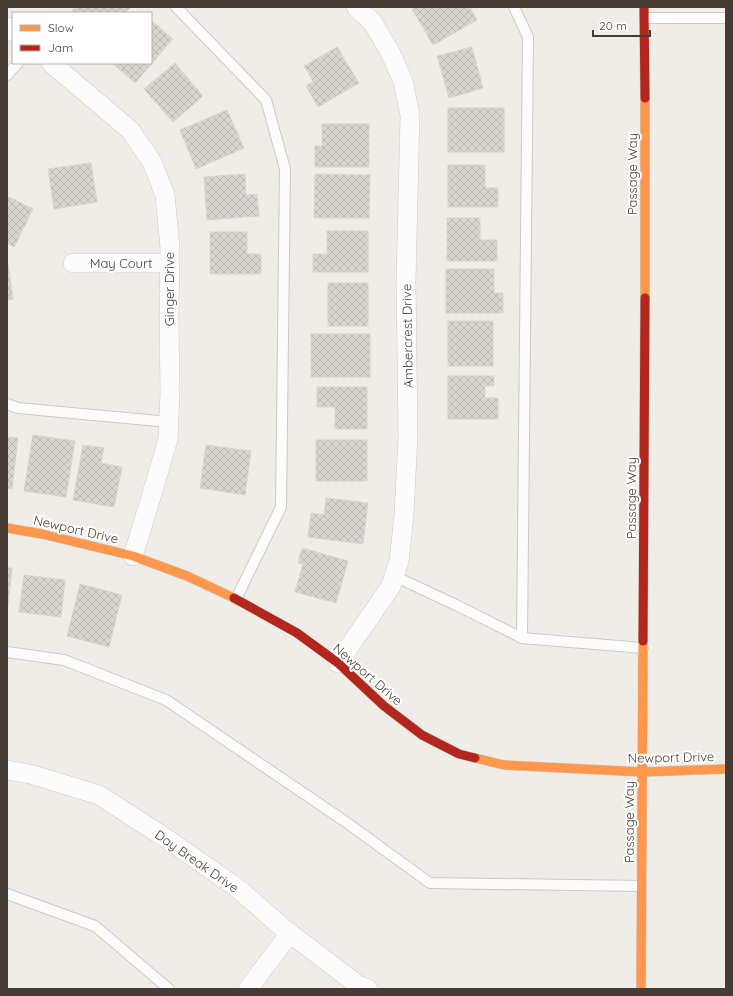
<svg xmlns="http://www.w3.org/2000/svg" width="733" height="996" font-family="Quicksand,sans-serif">
  <style>
    .building { fill: url(#building-cross-hatch); stroke: #d8d4cf }
    .lines { fill: none; stroke-linecap: round; stroke-linejoin: round }
    .lane-casing { stroke: #ccc9c5; stroke-width: 12 }
    .street-casing { stroke: #ccc9c5; stroke-width: 20 }
    .slow-casing { stroke: #cec9c0; stroke-width: 10 }
    .jam-casing { stroke: #cec9c0; stroke-width: 10 }
    .lane { stroke: #fdfcfc; stroke-width: 10 }
    .street { stroke: #fdfcfc; stroke-width: 19 }
    .slow { stroke: #ff974d; stroke-width: 9 }
    .jam { stroke: #b3261e; stroke-width: 9 }
    .labels { text-anchor: middle; dominant-baseline: central; stroke-width: 4; stroke-linejoin: round; paint-order: stroke }
    .street-label { font-size: 13px; fill: #453d35; stroke: #fff }
  </style>
  <defs>
    <pattern id="building-cross-hatch" width="8" height="8" patternUnits="userSpaceOnUse"><rect width="8" height="8" fill="#d8d4d0"/><path d="M0 0l8 8M0 8l8-8" fill="none" stroke="#bbb7b3"/></pattern>
  </defs>
  <rect width="100%" height="100%" fill="#f0ede9"/>
  <!-- building -->
  <g class="building">
    <polygon points="75,7 131,7 125,13 70,13"/>
    <polygon points="416,7 470,7 477,20 433,45 412,9"/>
    <polygon points="151,20 173,39 135,83 112,63 151,63"/>
    <polygon points="337,47 359,83 318,107 306,86 313,81 304,66"/>
    <polygon points="472,47 483,88 449,98 437,56"/>
    <polygon points="175,63 203,96 173,122 144,89"/>
    <rect x="448" y="108" width="56" height="44"/>
    <polygon points="227,110 244,148 196,169 180,130"/>
    <polygon points="322,124 369,124 369,167 315,167 315,146 322,146"/>
    <polygon points="91,163 97,202 54,209 48,169"/>
    <polygon points="448,165 485,165 485,188 498,188 498,207 448,207"/>
    <polygon points="245,174 246,195 257,194 259,216 207,220 204,177"/>
    <polygon points="315,174 370,175 369,218 314,218"/>
    <polygon points="7,196 33,209 14,247 7,243"/>
    <polygon points="447,218 480,218 480,240 497,240 497,261 447,261"/>
    <polygon points="327,231 368,231 368,272 313,272 313,254 327,254"/>
    <polygon points="210,232 247,232 247,254 261,254 261,274 210,274"/>
    <polygon points="7,257 13,299 7,300"/>
    <polygon points="446,269 494,269 494,293 503,293 503,313 446,313"/>
    <rect x="328" y="283" width="40" height="43"/>
    <rect x="448" y="321" width="45" height="45"/>
    <rect x="311" y="334" width="59" height="43"/>
    <polygon points="448,376 494,376 494,386 485,386 485,398 498,398 498,419 448,419"/>
    <polygon points="317,387 367,387 367,429 335,429 335,407 317,407"/>
    <polygon points="33,435 75,441 66,497 24,491"/>
    <polygon points="7,437 18,438 12,489 7,488"/>
    <rect x="316" y="440" width="51" height="41"/>
    <polygon points="83,445 104,448 101,463 122,467 114,507 73,500"/>
    <polygon points="206,445 251,451 245,495 200,488"/>
    <polygon points="326,498 368,503 363,544 308,537 311,513 324,515"/>
    <polygon points="302,548 348,561 336,603 295,592 303,564 298,563"/>
    <polygon points="7,568 12,568 7,616"/>
    <polygon points="24,575 65,580 61,617 19,612"/>
    <polygon points="80,584 122,595 109,647 67,636"/>
  </g>
  <g class="lines">
    <defs>
      <g id="lane">
        <polyline points="176,7 266,100 285,169 281,507 236,599"/>
        <polyline points="645,18 726,18"/>
        <polyline points="7,75 18,63"/>
        <polyline points="7,404 18,408 169,422"/>
        <polyline points="394,576 456,605 522,638 528,37 514,7"/>
        <polyline points="522,638 643,648"/>
        <polyline points="7,652 64,660 166,700 343,820 430,883 641,886"/>
        <polyline points="7,894 95,926 169,989"/>
      </g>
      <g id="street">
        <polyline points="7,27 13,32"/>
        <polyline points="51,63 130,130 152,162 165,195 170,248 169,318 170,393 168,439 152,494 133,556"/>
        <polyline points="73,263 170,263"/>
        <polyline points="338,663 391,586 399,561 404,515 408,436 406,281 410,115 403,81 390,52 373,23 356,7"/>
        <polyline points="7,770 30,774 99,795 164,837 236,887 283,928 358,985 368,989"/>
        <polyline points="248,989 290,933"/>
      </g>
      <g id="slow">
        <polyline points="645,298 645,98"/>
        <polyline points="7,528 42,534 133,556 187,576 234,598"/>
        <polyline points="475,758 504,765 642,772 726,769"/>
        <polyline points="641,989 643,641"/>
      </g>
      <g id="jam">
        <polyline points="644,7 645,98"/>
        <polyline points="234,598 297,633 338,663 384,706 422,735 459,754 475,758"/>
        <polyline points="643,641 645,298"/>
      </g>
    </defs>
    <!-- lane casing -->
    <use href="#lane" class="lane-casing"/>
    <!-- street casing -->
    <use href="#street" class="street-casing"/>
    <!-- slow casing -->
    <use href="#slow" class="slow-casing"/>
    <!-- jam casing -->
    <use href="#jam" class="jam-casing"/>
    <!-- lane -->
    <use href="#lane" class="lane"/>
    <!-- street -->
    <use href="#street" class="street"/>
    <!-- slow -->
    <use href="#slow" class="slow"/>
    <!-- jam -->
    <use href="#jam" class="jam"/>
  </g>
  <g class="labels">
    <!-- street labels -->
    <g class="street-label">
      <text transform="translate(632 174) rotate(-90)">Passage Way</text>
      <text x="121" y="263">May Court</text>
      <text transform="translate(169 289) rotate(-90)">Ginger Drive</text>
      <text transform="translate(407 336) rotate(-91)">Ambercrest Drive</text>
      <text transform="translate(631 498) rotate(-90)">Passage Way</text>
      <text transform="translate(76 529) rotate(13)">Newport Drive</text>
      <text transform="translate(368 674) rotate(41)">Newport Drive</text>
      <text transform="translate(671 757) rotate(-1)">Newport Drive</text>
      <text transform="translate(629 822) rotate(-90)">Passage Way</text>
      <text transform="translate(197 861) rotate(35)">Day Break Drive</text>
    </g>
  </g>
  <!-- border -->
  <rect width="733" height="996" fill="none" stroke="#453d35" stroke-width="16"/>
  <!-- legend -->
  <rect x="12" y="12" width="140" height="52" fill="#ffffff" stroke="#b5b1ae"/>
  <rect x="20" y="25" width="20" height="6" fill="#ff974d" stroke="#b5b1ae"/>
  <text x="48" y="32" font-size="12" fill="#453d35">Slow</text>
  <rect x="20" y="45" width="20" height="6" fill="#b3261e" stroke="#b5b1ae"/>
  <text x="48" y="52" font-size="12" fill="#453d35">Jam</text>
  <!-- scale -->
  <path d="M593 30v6h57v-6" fill="none" stroke="#453d35" stroke-width="2"/>
  <text x="599" y="30" font-size="12" fill="#453d35" stroke="#ffffff" stroke-width="3" paint-order="stroke">20 m</text>
</svg>
